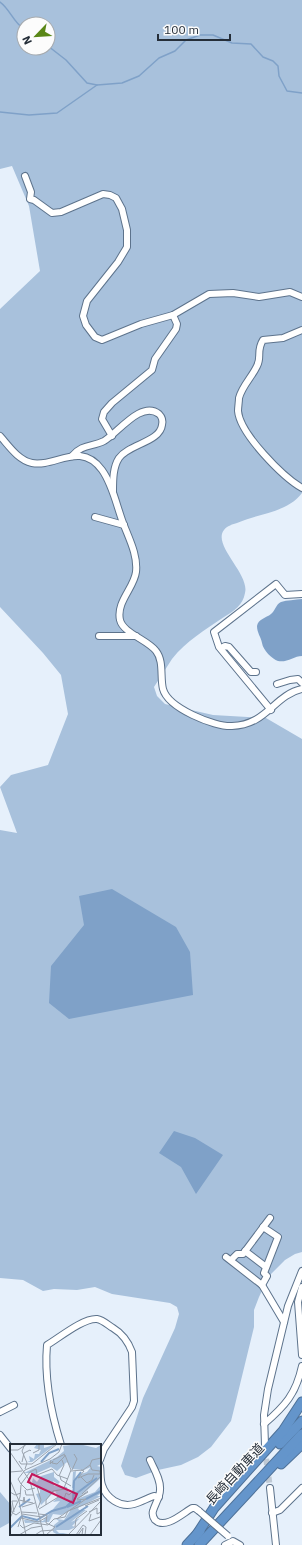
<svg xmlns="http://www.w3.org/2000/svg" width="302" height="1545" font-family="'IBM Plex Sans','Noto Sans JP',sans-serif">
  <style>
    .green { fill: #a8c1dc; fill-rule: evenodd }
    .water { fill: #7fa1c8 }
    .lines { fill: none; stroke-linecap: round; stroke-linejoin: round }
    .stream { stroke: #7fa1c8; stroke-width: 1.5 }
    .minor-tunnel { stroke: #bfc9d4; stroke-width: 6; stroke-dasharray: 6 3; stroke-linecap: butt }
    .minor-casing { stroke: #5d738c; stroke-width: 8 }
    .highway-casing { stroke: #4e7198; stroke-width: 11 }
    .minor { stroke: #fff; stroke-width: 6 }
    .highway { stroke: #6495cb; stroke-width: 9 }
    .minor-bridge-casing { stroke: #5d738c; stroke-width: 8; stroke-linecap: butt }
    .minor-bridge { stroke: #fff; stroke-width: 6 }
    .labels { text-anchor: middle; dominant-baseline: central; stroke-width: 3; stroke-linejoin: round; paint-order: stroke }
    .street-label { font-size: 13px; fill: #252e39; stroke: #fcfcfc }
    .inset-river { fill: none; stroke: #7fa1c8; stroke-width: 2 }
    .inset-road { fill: none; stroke: #99a2ad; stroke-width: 1 }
    .view { fill: #c2185b; fill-opacity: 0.15; stroke: #c2185b; stroke-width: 2 }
    .inset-edge { fill: none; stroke: #252e39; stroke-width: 2 }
  </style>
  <rect width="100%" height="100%" fill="#e6f0fb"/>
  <!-- green -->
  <g class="green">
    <path d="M0,0h302v493c-15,20 -43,20 -65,30 -4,1 -10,3 -13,7 -12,15 26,44 21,63 -2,12 -11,18 -21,24 -19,13 -38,24 -52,42 -6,9 -12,19 -18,28l3,9 8,8 48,11 53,3 36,21v513l-7,2 -10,6 -16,16 -10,21 -5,13v17l-20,82 -3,12 -20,26 -13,10 -17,8 -23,5 -22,8 -11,-3 -4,-9 22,-68 32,-70 4,-14 -2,-7 -7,-4 -58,-9 -17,-7 -18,3 -23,-1 -11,2 -20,-11 -23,-2v-448l17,3 -17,-46 11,-12 37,-10 20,-51 -7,-39 -18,-22 -43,-46v-298l40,-38 -11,-65 -17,-40 -12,3zM24,24h24v24h-24z"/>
    <polygon points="0,1492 11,1505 11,1522 0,1528"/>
  </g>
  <!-- water -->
  <g class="water">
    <path d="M302,599v57c-8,0 -15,7 -24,5 -6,-2 -15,-11 -16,-18 -1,-6 -5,-10 -5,-17 1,-7 9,-8 14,-12 4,-3 5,-10 10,-12 6,-2 14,-2 21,-3z"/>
    <polygon points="112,889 176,927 190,952 193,995 69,1019 49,1003 51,966 84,925 79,896"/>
    <polygon points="174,1131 195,1138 223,1155 196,1194 181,1167 159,1153"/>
  </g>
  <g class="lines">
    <!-- stream -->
    <g class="stream">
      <path d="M0,2c10,7 13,20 24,27"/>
      <polyline points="48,46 66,60 87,83 97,85 122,83 139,76 159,58 175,51 186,40 200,35 213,35 232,43 251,44 263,57 273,61 278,66 279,76 287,91 302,93"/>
      <polyline points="0,112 29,115 57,113 97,85"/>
    </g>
    <!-- minor-tunnel -->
    <polyline class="minor-tunnel" points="265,1450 270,1488"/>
    <defs>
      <g id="minor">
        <polyline points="25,176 31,192 30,199 34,200 52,213 61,212 103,194 110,195 116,198 122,209 127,230 127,247 118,262 87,301 83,316 86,325 95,337 102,340 141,324 173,315 209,294 233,293 259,297 290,292 302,297"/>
        <path d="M302,330l-19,8 -20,2c-7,11 -1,17 -6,26 -5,11 -15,20 -18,32 0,4 -1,9 -1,13 2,23 45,66 64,77"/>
        <path d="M0,436c9,10 18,24 32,27 23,5 48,-23 70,7 10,14 14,33 20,50 6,17 16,34 14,52 -2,16 -20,30 -16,48 3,13 28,20 36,31 8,10 4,26 7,38 5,19 51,38 69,37 35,-1 42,-31 70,-37"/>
        <polyline points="112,436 102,419 104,412 112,403 152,370 155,359 176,329 177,324 173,315"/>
        <path d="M72,456c10,-12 20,-9 32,-15 14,-8 37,-41 55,-27 3,3 4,7 3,11 -2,17 -33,19 -43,33 -6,9 -6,22 -6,33"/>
        <polyline points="95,517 124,525"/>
        <polyline points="99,636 136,636"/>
        <polyline points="221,648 225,646 229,647 251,672 256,672"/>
        <polyline points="277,684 290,680 298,679 302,683"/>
        <polyline points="271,710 219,647 214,632 276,584 285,595 302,594"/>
        <polyline points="245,1251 266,1267"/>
        <polyline points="226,1257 262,1285 284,1322"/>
        <polyline points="231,1260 237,1254 243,1254 270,1218"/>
        <polyline points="262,1285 267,1276 264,1273 278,1237 263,1227"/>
        <polyline points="302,1287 298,1302 302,1355"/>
        <polyline points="0,1412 14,1405"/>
        <path d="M264,1424c21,-18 32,-30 38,-58"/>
        <polyline points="0,1435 11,1449"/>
        <path d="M61,1445c-10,-32 -17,-66 -14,-100 12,-7 36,-27 50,-26 6,1 11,6 16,9 10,6 15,13 19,24l2,49 -2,6 -28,42 -4,11"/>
        <polyline points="265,1445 264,1415 268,1389 288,1306 302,1271"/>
        <path d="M150,1460c4,9 11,20 10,30 0,7 -5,14 -7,21 -1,3 0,6 2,9 10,10 28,-7 37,-12h3l4,3"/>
        <path d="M100,1466c1,6 0,13 2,19 4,13 18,23 32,19 7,-2 14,-6 20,-8l5,1"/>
        <polyline points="270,1488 276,1545"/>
        <polyline points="272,1513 280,1510 302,1488"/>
        <polyline points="225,1545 233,1541 240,1545"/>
      </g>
      <g id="highway">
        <polyline points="280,1444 302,1421"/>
        <polyline points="281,1464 302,1444"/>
        <polyline points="196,1536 214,1508 283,1431 302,1402"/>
        <polyline points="187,1545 200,1531"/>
        <polyline points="199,1545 302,1434"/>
      </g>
    </defs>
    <!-- minor casing -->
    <use href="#minor" class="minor-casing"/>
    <!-- highway casing -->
    <use href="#highway" class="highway-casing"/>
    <!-- minor -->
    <use href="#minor" class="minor"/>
    <!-- highway -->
    <use href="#highway" class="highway"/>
    <defs>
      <polyline id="minor-bridge" points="199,1511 228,1536"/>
    </defs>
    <!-- minor-bridge casing -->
    <use href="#minor-bridge" class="minor-bridge-casing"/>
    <!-- minor-bridge -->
    <use href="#minor-bridge" class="minor-bridge"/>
  </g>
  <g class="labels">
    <!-- street labels -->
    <g class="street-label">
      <text transform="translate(235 1474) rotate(-47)">長崎自動車道</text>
    </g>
  </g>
  <!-- overview -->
  <g transform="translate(10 1444)">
    <rect width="91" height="91" fill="#e6f0fb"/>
    <path d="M27,0h7v4l12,-4 -24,18h-5l3,-1 -1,-5 5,3 1,-5h4l2,-4 -7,-2zM69,0l17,4 5,-3v19l-4,2 4,1v11l-24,21 18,-7 6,-7v8l-4,3h4l-23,12 1,2h7l-15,12 9,-4 -8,8 4,1 -7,3h-13l3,3h9l-10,2 -5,-3 1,-7 5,-4 -3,-2 8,1 6,-9 -9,4 -8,-1 -4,8 -24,1 -1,-3 19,1 17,-20 -7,1 5,-5 -3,-6 -14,14 -5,-11 4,-1v-3l-8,-8 1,-4 4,4 4,-6 13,-4v5l6,5 -2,2 -5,-3 1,5 13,1 1,5 3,1 3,-5h-2l1,-16 3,-1 -1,10 3,-6 9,-3 4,-5 -7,3 -12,-1 -5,-7 -10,9 -6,-4 -18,8 -1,-2h-8l33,-16 7,-6 -1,-5z" fill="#a8c1dc"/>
    <path class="inset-river" d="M31,18l8,-9 10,-4M63,52l24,-18M76,55l15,-8M9,63l11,-8M56,63l7,-7 1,-19 7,-9M57,63l14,-6M46,83l32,-21M0,84l12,-12 15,4 15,-9 14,-4"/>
    <path class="inset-road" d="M0,6h8l9,-6M0,8l20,29 14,54M23,9l6,-3v-6M54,13l1,-2 6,15 -7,18M41,16l-1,4 3,-3 -1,2 5,1 7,-7M43,16l12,-6M9,17l2,3h11l25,-20M12,18l2,-9 6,-3 1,1M80,21l2,-5 9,-2M15,25l2,-6 -5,-12 3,-7M15,26l25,-11 9,-7 3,-8M62,26l5,-11 -3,-5M71,26l3,1 -6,7 10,-4h13M61,27l12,-1 7,-5 2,5 8,1v3M0,28l12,-1M49,32l5,-11 -2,-5M50,32l1,4 10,6M71,33l6,6 5,-3 2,-5M0,36l9,21 7,34M22,39l5,4 4,13 -3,8M11,40l9,-12 6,-3 1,6 15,-6 5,6 11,4M11,40l6,6 8,-2M11,40l-3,-5 7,-9M15,46l1,5h8M0,48l5,3 6,-2M72,50l19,-18M67,55l11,-8M67,55l11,-7M0,56l2,12M9,56l14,3M13,59l1,-6 1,6M36,61v-5l7,-9 12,-2M75,62l14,-6M12,63l13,-4M29,65l21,-13 4,3 2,-6 3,2 2,-2M60,66l16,-11 -9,1M0,67l6,4 4,-3M4,68l-2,-11h5M11,68l16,1M79,68l8,-4v6l4,-2M12,70l20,3 3,-2M29,70l8,1 -1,8 9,4 -9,8M81,70l-2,7 11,-4M0,74l10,-21 1,-12M47,75l11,-8 33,-13M10,81l3,3 11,-5 14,2 6,-6 11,-2 3,-6M8,83l3,-9 17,4 9,-5M65,83l1,-8 11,-8M9,91l12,-7 11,-2M25,91l6,-4 13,-1M58,91l33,-34M66,91l7,-10 3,2 -1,8M68,91l5,-7 -1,7M80,91l11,-15"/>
    <path class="view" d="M22,30l45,20 -4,9 -45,-21z"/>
    <rect width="91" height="91" class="inset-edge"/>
  </g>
  <!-- north arrow -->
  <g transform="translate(36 36) rotate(245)"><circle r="19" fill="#fcfcfc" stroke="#a6aaae"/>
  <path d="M0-3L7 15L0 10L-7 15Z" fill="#5a8717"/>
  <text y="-6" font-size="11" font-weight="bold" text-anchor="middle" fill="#252e39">N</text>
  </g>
  <!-- scale -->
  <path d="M158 34v6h72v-6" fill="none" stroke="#252e39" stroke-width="2"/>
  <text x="164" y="34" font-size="12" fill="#252e39" stroke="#fcfcfc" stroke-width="3" paint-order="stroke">100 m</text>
</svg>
